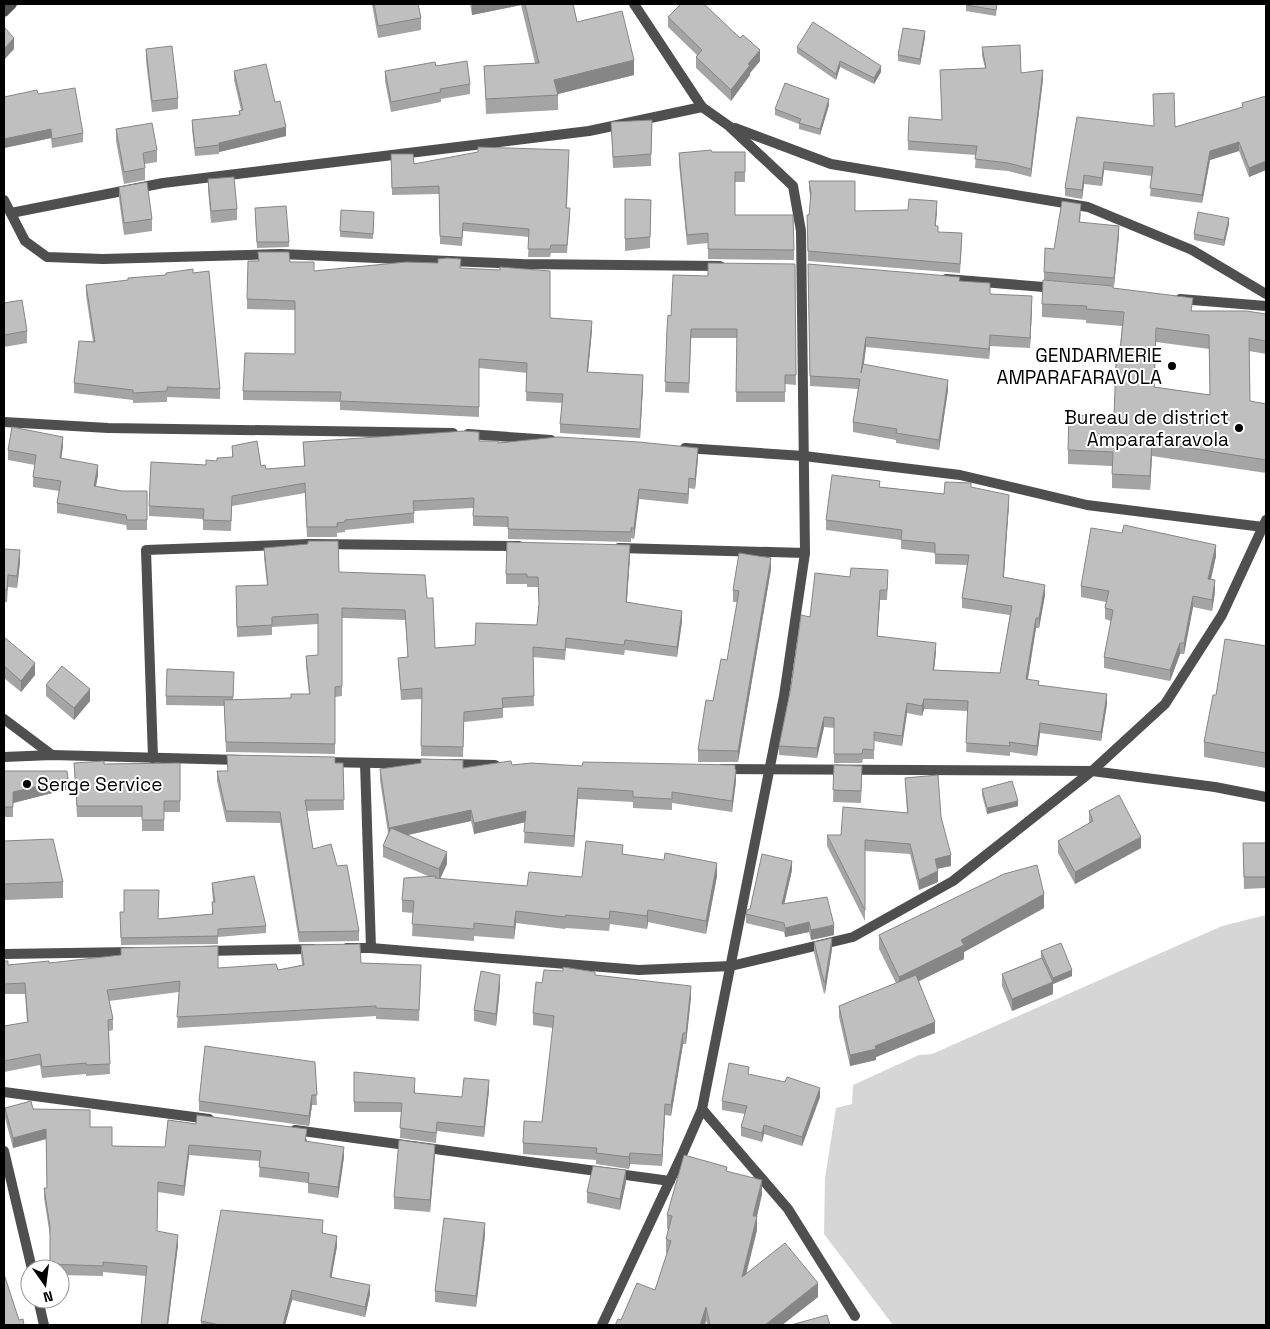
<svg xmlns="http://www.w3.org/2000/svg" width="1270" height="1329" font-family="'Space Grotesk',sans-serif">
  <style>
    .grass { fill: #d6d6d6 }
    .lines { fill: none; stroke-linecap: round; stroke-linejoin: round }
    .street { stroke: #4f4f4f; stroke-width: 10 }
    .wall { fill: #a4a4a4; fill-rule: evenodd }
    .shaded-wall { fill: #868686 }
    .building { fill: #bfbfbf; stroke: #868686; fill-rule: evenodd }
    .poi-dot { fill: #000; stroke: #fff; stroke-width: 2 }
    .labels { text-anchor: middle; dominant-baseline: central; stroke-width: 4; stroke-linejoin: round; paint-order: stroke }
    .poi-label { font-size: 19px; fill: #000; stroke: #fff; text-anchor: end }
  </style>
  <rect width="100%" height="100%" fill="#fff"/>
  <!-- grass -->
  <polygon class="grass" points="1266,915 1266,1325 893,1325 824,1234 825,1178 836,1108 852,1104 853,1085 919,1055 932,1054 1222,926"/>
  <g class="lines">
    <!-- street -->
    <g class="street">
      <polyline points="4,12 12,4"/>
      <polyline points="735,128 831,164 1088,207 1192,250 1266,294"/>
      <polyline points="4,200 25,241 47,257 103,259 280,254 522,264 720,266"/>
      <polyline points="11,213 163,183 589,131 702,107"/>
      <polyline points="946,279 1056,288"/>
      <polyline points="1180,299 1266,306"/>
      <polyline points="4,422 108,428 453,433"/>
      <polyline points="468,434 551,440"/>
      <polyline points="685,448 804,456 960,475 1087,505 1263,527"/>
      <polyline points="619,548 805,553"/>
      <polyline points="4,719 52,755"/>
      <polyline points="4,757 52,755 240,760"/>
      <polyline points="153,758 146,550 309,544 519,546"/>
      <polyline points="322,762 430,764"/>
      <polyline points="365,763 371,948"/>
      <polyline points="450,764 495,765"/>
      <polyline points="722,769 1092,771 1215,787 1266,797"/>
      <polyline points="347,948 371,948 639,970 731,966 853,937 953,881 1092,771 1165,704 1222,615 1266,520"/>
      <polyline points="205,951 313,949"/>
      <polyline points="4,954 133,952"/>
      <polyline points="4,1092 209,1119"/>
      <polyline points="702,1109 788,1209 855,1316"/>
      <polyline points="295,1130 670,1181"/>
      <polyline points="4,1151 32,1269"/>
      <polyline points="38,1299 44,1325"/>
      <polyline points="602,1325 681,1157 702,1109 784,696 805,553 801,231 793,186 729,126 702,107 634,4"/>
    </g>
  </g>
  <!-- wall -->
  <g class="wall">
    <polygon points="372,4 418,4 421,18 421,30 378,38"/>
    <polygon points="470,4 573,4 577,22 634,75 558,94 558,110 486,114 484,66 535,63 521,5 472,15"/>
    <polygon points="966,4 997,4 996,16 966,11"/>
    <polygon points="668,17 760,61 750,73 750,75 731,101 696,68 696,57 697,55 668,27"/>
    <polygon points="925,37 920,65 898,61 898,55"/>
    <polygon points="797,47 881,72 874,84 840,67 836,80 797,53"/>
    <polygon points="982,47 1021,73 1043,79 1031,177 1008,171 975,168 976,155 908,150 908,141 942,120 940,70 985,68 982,56"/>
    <polygon points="146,49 178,98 178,109 152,112 146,61"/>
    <polygon points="436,66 470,84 470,94 441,99 441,102 391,112 385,81 385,71"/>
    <polygon points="234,71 275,102 286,136 219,152 219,154 195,156 192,129 192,120 239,115 239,111 241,110 234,80"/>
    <polygon points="38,94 83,133 83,142 52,148 51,138 4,148 4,97"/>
    <polygon points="1153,94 1175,127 1242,107 1242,103 1266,96 1266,170 1249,177 1239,151 1210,160 1202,203 1150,196 1152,176 1104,170 1102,186 1084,184 1082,199 1065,196 1065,188 1154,126"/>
    <polygon points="829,105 820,135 799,129 799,124 775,115 775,109"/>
    <polygon points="652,120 651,166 613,168 611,122"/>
    <polygon points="116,129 157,150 157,162 145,164 145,180 124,184 116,141"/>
    <polygon points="712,152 745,152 745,182 735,182 735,215 794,250 794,260 708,259 708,243 687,245 679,164 679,153"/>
    <polygon points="391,154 414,164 569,158 567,208 570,216 567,253 551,253 550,257 528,257 529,237 463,231 462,246 440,244 439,194 392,195"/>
    <polygon points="208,179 237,209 237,220 211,223 208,190"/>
    <polygon points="809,181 855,211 937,211 935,226 938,232 962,242 960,273 808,261 807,225 809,215 811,200 809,190"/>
    <polygon points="119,187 152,219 152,231 124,235 119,199"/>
    <polygon points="625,199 651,200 650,248 625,251"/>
    <polygon points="1081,213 1080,222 1119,235 1114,286 1044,280 1044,272 1054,249"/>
    <polygon points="255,214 289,242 289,247 257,248"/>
    <polygon points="374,218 373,239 340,237 340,231"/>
    <polygon points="1229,224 1224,246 1194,240 1194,234"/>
    <polygon points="258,252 290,262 314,271 461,268 550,318 592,330 588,372 643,385 640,438 560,433 560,424 562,403 526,401 527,373 479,368 479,417 340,410 340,402 243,400 243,391 295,354 295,310 247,309 247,299 258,261"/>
    <polygon points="795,264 796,385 785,384 785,402 736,402 737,338 691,338 689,393 665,392 667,329 708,276"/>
    <polygon points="808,264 960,281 990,294 1032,307 1030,348 990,346 989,359 866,347 864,364 948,390 939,450 896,443 896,440 853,432 853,422 858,389 810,386"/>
    <polygon points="193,273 220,389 220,399 167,397 167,402 133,403 133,400 74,393 74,383 93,342 86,295 86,285"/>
    <path d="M1113,288l80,23 73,3v40l-17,-3 1,50 16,3v69l-114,-17 -2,34 -38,-2v-22l-44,-2v-14l46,-34 8,-90 -36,-3v-3l-44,-3v-13zM1156,342l53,7 1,46 -56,-8z"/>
    <polygon points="4,303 27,331 27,343 4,347"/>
    <polygon points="479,441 698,458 695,489 689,488 688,504 639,499 634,539 631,538 631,542 508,539 508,527 473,526 473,508 414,511 414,523 345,530 345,532 337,533 337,537 307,537 305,493 232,506 231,531 203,530 203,519 149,516 149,506 206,465 232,457 232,446 266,469 304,466 303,442"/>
    <polygon points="63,446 61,459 98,475 96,486 122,491 147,491 147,530 127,530 126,525 57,513 57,503 59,491 33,487 33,477 35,465 8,460 8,450"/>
    <polygon points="880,487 944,494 971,487 1009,504 1004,577 1045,595 1039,628 1036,628 1028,679 1039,685 1107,704 1101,741 1040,733 1037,756 1010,752 1010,756 966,752 968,711 924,709 922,716 907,713 902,746 874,741 874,759 863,759 862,763 834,763 834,728 824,727 817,758 779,755 779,746 810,617 850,577 888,580 887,600 880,600 877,636 936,652 934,670 1000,673 1010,615 962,608 962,598 967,565 935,564 935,553 901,549 901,540 826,530 826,520"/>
    <polygon points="264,548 339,572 427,598 435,648 475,645 537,625 539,605 538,587 527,587 527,584 506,584 506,574 630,556 627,602 682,621 677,657 625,650 624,655 566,648 565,660 533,657 534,706 503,708 503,718 464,722 463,757 421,756 422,699 401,700 398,658 408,657 405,620 342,618 342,696 335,697 335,754 226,752 224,706 166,705 166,696 234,682 233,700 291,698 309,694 306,666 306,656 318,655 318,624 272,627 272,635 237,637 236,586 267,585 264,558"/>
    <polygon points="4,549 20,562 17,588 8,587 7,602 4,602"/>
    <polygon points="1216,556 1211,580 1215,592 1212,611 1193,607 1184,654 1180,654 1170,681 1104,668 1104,657 1111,621 1105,619 1105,608 1106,602 1081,597 1081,586"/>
    <polygon points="771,569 738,762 698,762 698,750 713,701 727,660 737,602 733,602 733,590"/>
    <polygon points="4,637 35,675 21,692 4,678"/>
    <polygon points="1266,646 1266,768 1204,757 1204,742 1216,695"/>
    <polygon points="46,685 90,701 74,720 46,696"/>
    <polygon points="227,755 335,763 343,763 344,810 307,811 313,849 337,866 359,931 359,941 299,942 280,823 226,822 217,781 217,771 228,771"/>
    <polygon points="74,763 104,764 180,763 180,812 164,812 164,831 142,831 142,817 77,817"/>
    <polygon points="512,765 735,770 736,781 732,812 672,803 672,810 633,808 633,802 578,799 574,847 524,843 525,822 474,834 471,821 408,835 447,864 440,879 527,886 582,877 623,854 717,876 706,934 648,922 647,929 610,924 609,931 566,928 565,929 516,923 514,939 474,936 474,941 412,936 413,913 402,912 402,900 428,876 383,857 383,846 388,833 380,780 380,769 463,768"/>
    <polygon points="834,765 862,777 861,803 833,802"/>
    <polygon points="4,771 68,789 13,803 13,817 4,817"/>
    <polygon points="905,778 941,817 951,866 937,869 938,882 919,890 910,854 865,851 865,921 827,846 827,835 841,835 907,813"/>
    <polygon points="982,789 1018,806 987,814 982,795"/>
    <polygon points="1089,811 1141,848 1075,884 1058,853 1058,841 1089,823"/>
    <polygon points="4,841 63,882 63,898 4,900"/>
    <polygon points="1243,843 1266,843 1266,888 1244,889"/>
    <polygon points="792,870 784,904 834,935 811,940 809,932 785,937 784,932 746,923 746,914"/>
    <polygon points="212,883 266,926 266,933 218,937 218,944 121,945 120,912 158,919 212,914 212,902 213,902 212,890"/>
    <polygon points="1044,908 964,952 964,959 919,981 935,1033 876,1057 876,1060 850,1066 839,1017 839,1006 896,983 879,949 879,935"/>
    <polygon points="814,942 832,949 825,993 824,994 814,953"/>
    <polygon points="301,945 361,963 421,976 419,1021 376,1019 376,1016 177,1028 179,992 109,1001 113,1019 113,1030 109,1031 110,1074 86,1076 86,1074 42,1078 40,1065 4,1072 4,1026 27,1022 25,994 4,994 4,961 8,965 49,963 278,970 302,965 301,956"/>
    <polygon points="1041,951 1072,976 1053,984 1053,994 1012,1011 1002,986 1002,974 1041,958"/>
    <polygon points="595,975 691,997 686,1044 683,1044 671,1116 665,1115 662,1166 630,1164 629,1169 596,1164 596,1160 523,1154 523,1143 542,1122 553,1028 533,1025 533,1013"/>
    <polygon points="500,987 496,1026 474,1021 474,1010"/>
    <polygon points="315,1062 317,1105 312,1105 309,1126 199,1111 199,1101"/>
    <polygon points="354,1072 415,1087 415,1093 462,1097 489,1090 484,1137 437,1131 436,1143 400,1138 401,1112 354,1112"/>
    <polygon points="749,1074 820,1097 802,1146 764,1134 762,1142 741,1136 741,1127 745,1114 722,1110 722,1101"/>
    <polygon points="5,1108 33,1109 90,1127 112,1146 165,1147 168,1120 307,1139 307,1142 344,1157 338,1198 308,1193 308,1183 259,1177 260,1161 189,1155 184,1196 158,1192 157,1231 178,1245 168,1325 141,1325 146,1276 103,1272 103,1276 60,1275 60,1269 50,1269 50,1236 44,1198 44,1188 47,1188 46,1139 13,1148 5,1118"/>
    <polygon points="435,1156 430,1212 394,1209 394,1197"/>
    <polygon points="727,1172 762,1194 757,1216 757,1230 746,1274 818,1297 782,1325 707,1325 706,1320 705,1325 615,1325 655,1290 667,1253 666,1253 666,1239 668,1229 667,1229 667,1215"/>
    <polygon points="626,1182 620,1210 587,1203 587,1192"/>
    <polygon points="323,1229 323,1234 337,1246 331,1277 370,1294 365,1317 292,1300 285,1325 201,1325 201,1321"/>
    <polygon points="485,1235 476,1307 435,1302 435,1291"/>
  </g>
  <!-- shaded-wall -->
  <g class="shaded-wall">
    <polygon points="472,4 521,4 521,5 472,15"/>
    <polygon points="925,31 925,37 920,65 920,59"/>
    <polygon points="14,38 14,49 4,60 4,49"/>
    <polygon points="760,50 760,61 750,73 750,75 731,101 731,90 748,64"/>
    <polygon points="634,60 634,75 554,95 554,80"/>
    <polygon points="840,61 840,67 836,80 836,74"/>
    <polygon points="881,66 881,72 874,84 874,78"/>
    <polygon points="1043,70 1043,79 1031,177 1031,169"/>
    <polygon points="829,99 829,105 820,135 820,129"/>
    <polygon points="286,127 286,136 219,152 219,143"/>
    <polygon points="51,129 51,138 4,148 4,139"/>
    <polygon points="1239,142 1239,151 1210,160 1202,203 1202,195 1210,151"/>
    <polygon points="1266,161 1266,170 1249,177 1249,168"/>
    <polygon points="1104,162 1104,170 1102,186 1102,178"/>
    <polygon points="1084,175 1084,184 1082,199 1082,190"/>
    <polygon points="937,201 937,211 935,236 935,226"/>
    <polygon points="1229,218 1229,224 1224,246 1224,240"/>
    <polygon points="1119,226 1119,235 1114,286 1114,278"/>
    <polygon points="1032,296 1032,307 1030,348 1030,338"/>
    <polygon points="592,321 592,330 587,382 587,372"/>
    <polygon points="1156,328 1156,342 1154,401 1154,387"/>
    <polygon points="990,335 990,346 989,359 989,349"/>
    <polygon points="866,337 866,347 861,383 861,373"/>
    <polygon points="643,375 643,385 640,438 640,429"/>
    <polygon points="948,380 948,390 939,450 939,440"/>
    <polygon points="63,437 63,446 60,468 60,458"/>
    <polygon points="1152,442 1152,456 1150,490 1150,476"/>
    <polygon points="698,448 698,458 695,489 695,479"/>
    <polygon points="98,465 98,475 94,496 94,486"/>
    <polygon points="689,478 689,488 688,504 688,494"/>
    <polygon points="639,489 639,499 634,539 634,528"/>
    <polygon points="1009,495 1009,504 1003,587 1003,577"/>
    <polygon points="630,545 630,556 626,612 626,602"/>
    <polygon points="1216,545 1216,556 1208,590 1208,579"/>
    <polygon points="20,550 20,562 17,588 17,576"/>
    <polygon points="771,558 771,569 738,762 738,751"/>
    <polygon points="1215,580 1215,592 1212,611 1212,600"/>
    <polygon points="1045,585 1045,595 1039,628 1039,618"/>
    <polygon points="880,590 880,600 877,646 877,636"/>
    <polygon points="1193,596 1193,607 1184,654 1184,643"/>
    <polygon points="682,611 682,621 677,657 677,647"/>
    <polygon points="1036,618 1036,628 1026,689 1026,679"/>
    <polygon points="936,643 936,652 933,679 933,670"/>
    <polygon points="1180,643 1180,654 1170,681 1170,670"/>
    <polygon points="35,663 35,675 21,692 21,681"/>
    <polygon points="90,689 90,701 74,720 74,708"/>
    <polygon points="1107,694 1107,704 1101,741 1101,732"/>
    <polygon points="924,699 924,709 922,716 922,706"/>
    <polygon points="907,703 907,713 902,746 902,736"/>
    <polygon points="824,717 824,727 817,758 817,748"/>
    <polygon points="1040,723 1040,733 1037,756 1037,746"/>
    <polygon points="736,770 736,781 732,812 732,801"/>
    <polygon points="68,779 68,789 13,803 13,792"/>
    <polygon points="578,788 578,799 574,847 574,836"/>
    <polygon points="1018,801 1018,806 987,814 987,808"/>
    <polygon points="471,810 471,821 389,839 389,828"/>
    <polygon points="526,811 526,822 474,834 474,823"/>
    <polygon points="1141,837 1141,848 1075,884 1075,872"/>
    <polygon points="447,852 447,864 439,881 439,869"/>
    <polygon points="951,855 951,866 935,869 935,859"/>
    <polygon points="792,861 792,870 782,914 782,904"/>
    <polygon points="717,863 717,876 706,934 706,921"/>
    <polygon points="938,871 938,882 919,890 919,880"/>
    <polygon points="1044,894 1044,908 964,952 964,959 899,991 899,977 961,940"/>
    <polygon points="648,910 648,922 647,929 647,916"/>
    <polygon points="516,911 516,923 514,939 514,927"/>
    <polygon points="809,922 809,932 785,937 785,928"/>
    <polygon points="834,925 834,935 811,940 811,930"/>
    <polygon points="832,938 832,949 825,993 825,982"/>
    <polygon points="1072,970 1072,976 1053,984 1053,978"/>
    <polygon points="500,975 500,987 496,1026 496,1014"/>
    <polygon points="1053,982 1053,994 1012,1011 1012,999"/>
    <polygon points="691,986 691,997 686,1044 686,1033"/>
    <polygon points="935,1022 935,1033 876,1057 876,1060 850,1066 850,1055 875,1046"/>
    <polygon points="683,1033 683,1044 671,1116 671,1105"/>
    <polygon points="489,1080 489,1090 484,1137 484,1127"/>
    <polygon points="820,1088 820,1097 802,1146 802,1137"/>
    <polygon points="312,1095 312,1105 309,1126 309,1116"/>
    <polygon points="665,1104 665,1115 662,1166 662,1155"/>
    <polygon points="764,1125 764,1134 762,1142 762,1133"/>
    <polygon points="46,1129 46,1139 13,1148 13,1138"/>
    <polygon points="189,1145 189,1155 184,1196 184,1186"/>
    <polygon points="435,1145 435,1156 430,1212 430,1200"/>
    <polygon points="344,1147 344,1157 338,1198 338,1187"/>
    <polygon points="630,1153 630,1164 629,1169 629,1157"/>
    <polygon points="626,1170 626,1182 620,1210 620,1199"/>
    <polygon points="762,1180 762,1194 757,1216 757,1230 742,1291 742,1277 753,1216"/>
    <polygon points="485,1223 485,1235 476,1307 476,1296"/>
    <polygon points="178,1235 178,1245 168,1325 167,1325"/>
    <polygon points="337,1236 337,1246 330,1286 330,1277"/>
    <polygon points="818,1283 818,1297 782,1325 765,1325"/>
    <polygon points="370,1285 370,1294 365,1317 365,1307"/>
    <polygon points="292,1290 292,1300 285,1325 283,1325"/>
    <polygon points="706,1307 706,1320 705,1325 700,1325"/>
  </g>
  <!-- building -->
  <g class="building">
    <polygon points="374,4 418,4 421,18 378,26"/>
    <polygon points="525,4 573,4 577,22 622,11 634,60 554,80 558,95 486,99 484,66 539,63"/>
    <polygon points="681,4 704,4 740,38 743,35 760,50 748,64 750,65 731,90 696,57 702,50 668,17"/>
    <polygon points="966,4 997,4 996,10 966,5"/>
    <polygon points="813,22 881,66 874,78 840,61 836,74 797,47"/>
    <polygon points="4,27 14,38 4,49"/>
    <polygon points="903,28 925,31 920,59 898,55"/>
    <polygon points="1020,45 1021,73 1043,70 1031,169 1008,163 975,159 977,146 908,141 909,117 942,120 940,70 986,68 982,47"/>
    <polygon points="172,46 178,98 152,101 146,49"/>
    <polygon points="467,61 470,84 440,89 441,92 391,102 385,71 435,62 436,66"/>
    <polygon points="266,64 275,102 280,101 286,127 219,143 219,145 195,148 192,120 240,115 239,111 243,110 234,71"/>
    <polygon points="785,83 829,99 820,129 799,123 801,119 775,109"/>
    <polygon points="75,88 83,133 52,139 51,129 4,139 4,97 37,90 38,94"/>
    <polygon points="1174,93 1175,127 1243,107 1242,103 1266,96 1266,161 1249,168 1239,142 1210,151 1202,195 1150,188 1153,167 1104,162 1102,178 1084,175 1082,190 1065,188 1077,117 1154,126 1153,94"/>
    <polygon points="652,120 651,154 613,157 611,122"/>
    <polygon points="152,123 157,150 143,153 145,168 124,172 116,129"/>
    <polygon points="478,147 569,150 566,208 570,208 567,245 551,245 550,249 528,249 529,229 463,223 462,238 440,236 439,186 392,188 391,154 413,154 414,164 478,152"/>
    <polygon points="711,150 712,152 745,152 745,172 735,172 735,215 793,215 794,250 708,249 708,233 687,235 679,153"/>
    <polygon points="234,177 237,209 211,211 208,179"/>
    <polygon points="809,181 855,181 855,211 908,210 909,199 937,201 935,226 938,226 938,232 962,233 960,264 808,251 807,215 809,215 811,193"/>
    <polygon points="147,182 152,219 124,223 119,187"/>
    <polygon points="625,199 651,200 650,237 625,239"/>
    <polygon points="1062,201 1081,204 1079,222 1119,226 1114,278 1044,272 1045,248 1054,249"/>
    <polygon points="286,206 289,242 257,242 255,208"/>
    <polygon points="341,210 374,212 373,234 340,231"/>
    <polygon points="1198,212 1229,218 1224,240 1194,234"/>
    <polygon points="258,252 289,252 290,262 314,262 314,271 406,262 438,263 438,259 447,258 461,259 460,268 500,270 500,267 550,271 550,318 592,321 587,372 643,375 640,429 560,424 563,394 526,392 527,363 479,359 479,407 340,401 341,392 243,391 245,353 295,354 295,301 247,299 248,261 259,261"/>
    <polygon points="708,263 795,264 796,375 785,375 785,392 736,392 737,329 691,329 689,383 665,382 667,329 668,315 671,316 673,275 708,276"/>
    <polygon points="808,264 960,277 959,281 990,283 990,294 1032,296 1030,338 990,335 989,349 866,337 861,373 863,364 948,380 939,440 896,433 897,429 853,422 860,379 810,376"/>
    <polygon points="193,269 193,273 209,271 220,389 167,387 167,391 133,393 133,390 74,383 79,341 95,342 86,285 128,280 128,278 166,275 166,273"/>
    <path d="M1043,280l70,6v2l80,10 -2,13h55l20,3v27l-17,-3 1,63 16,3v56l-114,-18 -2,34 -38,-2 1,-22 -45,-2 1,-35 45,1 2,-55h3l5,-49 -38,-3 1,-3 -45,-2zM1156,328l53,7 1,60 -56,-8z"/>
    <polygon points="22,300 27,331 4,335 4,303"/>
    <polygon points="12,427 63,437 60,458 98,465 94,486 122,491 147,491 147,520 127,520 126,515 57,503 61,481 33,477 36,455 8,450"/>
    <polygon points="465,431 479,432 479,441 498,441 498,443 558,437 639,442 698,448 695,479 689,478 688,494 639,489 634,528 631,528 631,532 508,529 508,517 473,516 474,498 413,501 414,513 345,520 345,522 337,523 337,527 307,527 305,483 232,496 231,521 203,520 204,509 149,506 151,462 206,465 206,460 217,461 217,458 233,457 232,446 257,441 261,466 265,465 266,469 305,466 303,442"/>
    <polygon points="832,475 880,481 879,487 944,494 945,482 971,483 971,487 1009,495 1003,577 1045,585 1039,618 1036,618 1026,679 1039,681 1038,685 1107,694 1101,732 1040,723 1037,746 1009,742 1010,746 966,743 968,701 924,699 922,706 907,703 902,736 874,732 874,750 863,749 862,754 834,754 834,718 824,717 817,748 779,746 791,687 801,615 810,617 815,573 850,577 851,568 888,570 887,590 880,590 877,636 936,643 933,670 1000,673 1012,606 962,598 969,555 935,554 935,543 901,540 902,530 826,520"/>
    <polygon points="1124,525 1216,545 1208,579 1215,580 1212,600 1193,596 1184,643 1180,643 1170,670 1104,657 1113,610 1105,608 1109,591 1081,586 1091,528 1122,533"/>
    <polygon points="308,541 338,541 339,572 425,575 427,598 433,598 435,648 475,645 476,623 537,625 539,603 538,577 527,577 527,574 506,574 507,542 630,545 626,602 682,611 677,647 625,640 624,645 566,638 565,650 533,647 534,696 502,698 503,708 464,712 463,747 421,746 422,688 401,690 398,658 408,657 405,610 342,608 342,686 335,687 335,744 226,742 224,700 291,698 291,694 310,694 306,656 318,655 318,614 272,617 272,625 237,627 236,586 268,585 264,548 308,544"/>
    <polygon points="4,549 20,550 17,576 8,575 7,590 4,590"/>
    <polygon points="739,553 771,558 738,751 698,750 706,700 713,701 721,659 727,660 739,591 733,590"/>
    <polygon points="4,637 35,663 21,681 4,666"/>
    <polygon points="1225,639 1266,646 1266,753 1204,742 1213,695 1216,695"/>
    <polygon points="62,666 90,689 74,708 46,685"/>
    <polygon points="167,669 234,672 233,697 166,696"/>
    <polygon points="227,755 335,757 335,763 343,763 344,800 305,800 313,849 331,844 337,866 347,865 359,931 299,932 280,812 226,811 217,771 228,771"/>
    <polygon points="421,759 463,760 463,768 510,761 511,761 512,765 531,763 582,766 583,762 735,765 735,769 736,770 732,801 672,792 672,799 633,797 633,791 578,788 574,836 524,832 526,811 474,823 471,810 389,828 380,769 421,763"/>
    <polygon points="104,761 104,764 180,763 180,801 164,801 164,820 142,820 142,806 77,806 74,763"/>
    <polygon points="834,765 862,766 861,791 833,790"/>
    <polygon points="4,771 67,771 68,779 13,792 13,807 4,807"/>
    <polygon points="938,775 941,817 951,855 935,859 938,871 919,880 910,844 865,840 865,910 827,835 841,835 843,807 908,813 905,778"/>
    <polygon points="1012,781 1018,801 987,808 982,789"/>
    <polygon points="1119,795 1141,837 1075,872 1058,841 1093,821 1089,811"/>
    <polygon points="391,828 447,852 439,869 383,846"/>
    <polygon points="53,839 63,882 4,884 4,841"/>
    <polygon points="586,841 623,845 622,854 664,860 665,853 717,863 706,921 648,910 647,916 610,911 609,919 566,915 565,917 516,911 514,927 474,923 474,929 412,924 414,901 402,900 404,878 436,876 435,878 527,886 529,872 582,877"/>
    <polygon points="1243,843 1266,843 1266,877 1244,877"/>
    <polygon points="762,854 792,861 782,904 827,897 834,925 811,930 809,922 785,928 784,923 746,914 747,910 750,909"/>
    <polygon points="1037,865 1044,894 961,940 964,945 899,977 879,935 1004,874"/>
    <polygon points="254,876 266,926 218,929 218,936 121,938 120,912 124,912 124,890 159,890 158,919 213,914 212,902 215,902 212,883"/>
    <polygon points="832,938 825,982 824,982 814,942"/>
    <polygon points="1061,943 1072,970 1053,978 1041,951"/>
    <polygon points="360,944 361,963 421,965 419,1010 376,1008 376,1006 177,1017 180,981 107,990 113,1019 108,1020 110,1064 86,1065 86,1063 42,1067 40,1054 4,1061 4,1026 28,1022 25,983 4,984 4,961 8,961 8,965 49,961 49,963 121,955 121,948 218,946 218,968 276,964 278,970 304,965 301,945"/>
    <polygon points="1042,958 1053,982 1012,999 1002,974"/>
    <polygon points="563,967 595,972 595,975 691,986 686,1033 683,1033 671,1105 665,1104 662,1155 630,1153 629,1157 596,1153 597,1148 523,1143 524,1121 542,1122 554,1016 533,1013 536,982 542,983 544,970 563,971"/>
    <polygon points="481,971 500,975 496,1014 474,1010"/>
    <polygon points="916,975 935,1022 875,1046 876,1049 850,1055 839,1006"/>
    <polygon points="205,1046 315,1062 317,1095 312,1095 309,1116 199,1101"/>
    <polygon points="729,1063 749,1067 748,1074 785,1082 787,1077 820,1088 802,1137 764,1125 762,1133 741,1127 747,1106 722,1101"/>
    <polygon points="354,1072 415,1078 414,1093 462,1097 464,1078 489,1080 484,1127 437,1122 436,1133 400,1128 402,1103 354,1102"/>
    <polygon points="31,1101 33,1109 90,1110 90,1127 112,1127 112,1146 165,1147 168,1120 196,1124 197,1115 307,1129 305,1141 344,1147 338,1187 308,1183 309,1173 259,1167 261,1151 189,1145 184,1186 158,1182 157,1231 178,1235 167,1325 141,1325 147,1266 103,1262 103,1266 50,1264 50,1227 44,1188 47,1188 46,1129 13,1138 5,1108"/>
    <polygon points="399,1140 435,1145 430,1200 394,1197"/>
    <polygon points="684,1155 727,1167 726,1171 762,1180 753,1216 757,1216 742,1277 785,1243 818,1283 765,1325 710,1325 706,1307 700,1325 615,1325 618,1319 621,1320 637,1283 655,1290 671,1241 666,1239 672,1216 667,1215"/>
    <polygon points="593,1166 626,1170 620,1199 587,1192"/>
    <polygon points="221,1210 323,1220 322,1233 337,1236 330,1277 370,1285 365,1307 292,1290 283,1325 220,1325 201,1321"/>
    <polygon points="444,1218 485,1223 476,1296 435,1291"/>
    <polygon points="4,1274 19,1320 23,1319 24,1325 4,1325"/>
    <polygon points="827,1315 830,1325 791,1325"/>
  </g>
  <!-- markers -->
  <g class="poi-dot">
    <circle cx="1172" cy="366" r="5"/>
    <circle cx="1239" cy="428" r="5"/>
    <circle cx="27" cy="784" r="5"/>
  </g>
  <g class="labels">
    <!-- poi labels -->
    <g class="poi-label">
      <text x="1162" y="355">GENDARMERIE<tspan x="1162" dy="22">AMPARAFARAVOLA</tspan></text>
      <text x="1229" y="417">Bureau de district<tspan x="1229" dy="22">Amparafaravola</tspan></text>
      <text x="37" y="784" text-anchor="start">Serge Service</text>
    </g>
  </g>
  <!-- border -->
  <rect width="1270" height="1329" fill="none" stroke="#000000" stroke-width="10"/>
  <!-- north arrow -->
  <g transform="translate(45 1284) rotate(166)"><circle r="24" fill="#ffffff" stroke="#999999"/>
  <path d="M0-4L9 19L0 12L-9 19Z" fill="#000000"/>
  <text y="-8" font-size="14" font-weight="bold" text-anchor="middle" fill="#000000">N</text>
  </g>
</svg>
